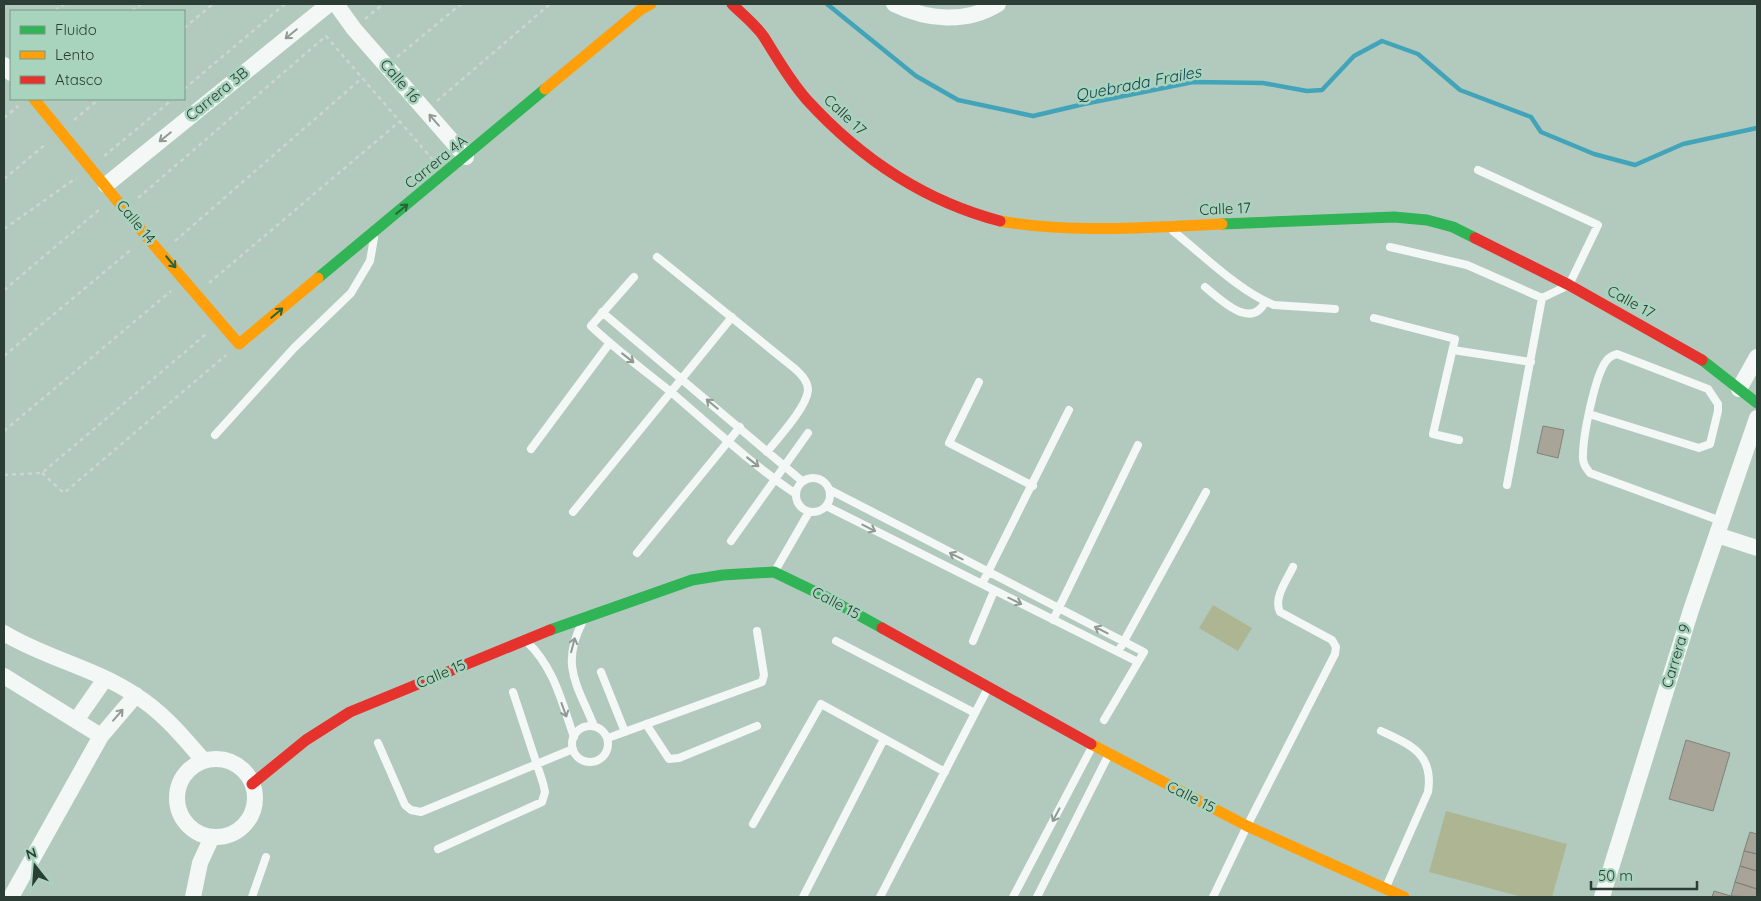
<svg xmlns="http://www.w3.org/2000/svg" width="1761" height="901" viewBox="0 0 1761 901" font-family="Quicksand,sans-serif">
<rect width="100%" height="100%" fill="#b2cabe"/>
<path fill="#aeb592" d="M1213,605L1252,628L1238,651L1199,628Z
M1446,811L1567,844L1552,897H1522L1429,872Z"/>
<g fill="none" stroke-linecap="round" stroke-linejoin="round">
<path stroke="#42a4b9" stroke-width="4.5" d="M827,4L916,76L958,100L1033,116L1084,104L1193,82L1263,83L1307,91L1322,90L1354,56L1382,41L1418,54L1460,90L1531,117L1541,132L1594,154L1635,165L1683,144L1757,128"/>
</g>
<path fill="#a9a498" stroke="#7f837b" d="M1543,426L1564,430L1558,458L1537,453Z
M1686,740L1730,753L1713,811L1669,799Z
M1750,832L1757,834V854L1744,851Z
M1744,851L1757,854V871L1740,866Z
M1740,866L1757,871V889L1735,882Z
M1735,882L1757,889V897L1731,896Z
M1714,891L1731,896L1737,897H1712Z"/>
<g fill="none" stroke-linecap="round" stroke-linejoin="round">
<path stroke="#cdd5d1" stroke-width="2.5" stroke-dasharray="4 4" stroke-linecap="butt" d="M55,11L64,4
M132,11L141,4
M365,19L383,4
M184,28L213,4
M397,57L461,4
M184,89L285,4
M437,101L550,4
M4,118L18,106
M74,120L99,99
M104,156L173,99
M4,179L47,143
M138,198L326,36L433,160
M4,229L76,178
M175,241L362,78
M209,283L399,122
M4,290L100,209
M4,356L133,248
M4,431L171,291
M42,473L64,493L226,355
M4,475L42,473L206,334"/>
<path stroke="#f3f7f5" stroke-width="8" d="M1173,231C1202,254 1240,292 1274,305L1335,309
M1390,247L1467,265L1542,298L1569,285L1598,225L1478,170
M657,257L794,368C800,373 808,381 808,390C807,407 778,438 767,452
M634,277L591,326C616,350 644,370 671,392C712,427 751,464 796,494
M1205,287C1221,300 1251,330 1265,302
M602,312L802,481
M1374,318L1455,339L1433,434L1459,440
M1453,350L1531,362
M979,382L949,443L1033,486
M1589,414L1699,448L1710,444L1718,411V404L1708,389L1617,354C1614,355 1609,357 1607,360C1595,374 1583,436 1583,455C1582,463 1586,468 1590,473L1721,521
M215,435L294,348L351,293L370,261L374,238
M531,449L609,344
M796 495a17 17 0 1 1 34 0a17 17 0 1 1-34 0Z
M1507,485L1542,298
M830,490L1144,652L1104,720
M826,506L1138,662
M573,512L732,317
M731,541L808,433
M637,553L740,427
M775,571L809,512
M982,584L1069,410
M1053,620L1138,445
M582,623C560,666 578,686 594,726
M836,641L975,713
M973,641L994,591
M527,642C554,667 562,703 574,737
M1118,652L1206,492
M601,672L625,732
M646,724L669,759L679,758L757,726
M572 744a18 18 0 1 1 36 0a18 18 0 1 1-36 0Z
M1381,731C1411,745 1434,754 1428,792L1386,887
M608,738L762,682L764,675L757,631
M378,743L405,805L411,810L421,812L573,749
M753,824L821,704L945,772
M438,849L542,802L545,792L543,783L513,692
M252,897L266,857
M803,897L884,739
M880,897L988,688
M1013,897L1092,747
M1037,897L1108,756
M1213,897L1247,826L1335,654L1336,647L1332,640L1280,612C1273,598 1287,580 1293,567"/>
<path stroke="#f3f7f5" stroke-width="16" d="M336,4L354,29L466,157
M894,4C927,20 966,24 998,4
M4,65L11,73
M106,185L329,4
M1739,389L1757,357
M1717,535L1757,548
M4,633C45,658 95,668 135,695C163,712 183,737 204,761
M4,676L101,736L11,897
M77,719L105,679
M101,736L136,695
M177 798a39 39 0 1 1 78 0a39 39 0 1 1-78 0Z
M193,897L200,863L212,837
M1602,897L1691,610L1757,418"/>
<path stroke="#30b455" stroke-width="11" d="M1222,224L1394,217L1427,220L1453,227L1475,238
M318,278L545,89
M1702,360L1757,403
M550,630L692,580L723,575L774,572L826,597L882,628"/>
<path stroke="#ff9f0a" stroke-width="11" d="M545,89L640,10L651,4
M34,99L146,236L239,344L318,278
M1000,221C1073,234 1149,227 1222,224
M1091,744L1247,826L1404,897"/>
<path stroke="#e5322d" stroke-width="11" d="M732,4C742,14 756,25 764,37C777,58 790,81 807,100C860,158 924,201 1000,221
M1475,238L1569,285L1702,360
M882,628L1091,744
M252,784L306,740L350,712L550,630"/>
</g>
<defs><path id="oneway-shaft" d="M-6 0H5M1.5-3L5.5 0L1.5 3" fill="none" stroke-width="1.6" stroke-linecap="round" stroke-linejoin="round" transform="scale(1.25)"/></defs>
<g stroke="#8f9a94">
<use href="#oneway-shaft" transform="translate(291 34) rotate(141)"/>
<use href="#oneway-shaft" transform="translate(434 120) rotate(-131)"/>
<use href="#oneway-shaft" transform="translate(165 137) rotate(141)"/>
<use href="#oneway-shaft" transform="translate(628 358) rotate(38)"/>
<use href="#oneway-shaft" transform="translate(712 404) rotate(-140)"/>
<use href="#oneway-shaft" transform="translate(753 462) rotate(38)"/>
<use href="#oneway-shaft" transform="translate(869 528) rotate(27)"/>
<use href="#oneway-shaft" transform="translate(956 556) rotate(-153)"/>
<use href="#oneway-shaft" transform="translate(1015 601) rotate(26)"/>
<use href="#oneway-shaft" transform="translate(1101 630) rotate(-153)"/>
<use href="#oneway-shaft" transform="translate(573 645) rotate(-75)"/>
<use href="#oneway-shaft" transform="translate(564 710) rotate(70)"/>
<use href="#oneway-shaft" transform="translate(118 715) rotate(-49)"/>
<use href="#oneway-shaft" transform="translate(1056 815) rotate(118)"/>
</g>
<g stroke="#2c613e">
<use href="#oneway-shaft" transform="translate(402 209) rotate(-40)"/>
<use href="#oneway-shaft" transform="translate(171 262) rotate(50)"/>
<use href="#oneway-shaft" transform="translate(277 313) rotate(-40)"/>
</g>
<g text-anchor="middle" stroke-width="5" stroke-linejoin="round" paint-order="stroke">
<g font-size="15" fill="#2b3d34" stroke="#a8d4bd">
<text transform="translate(400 81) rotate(49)" y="5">Calle 16</text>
<text transform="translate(217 94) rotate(-39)" y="5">Carrera 3B</text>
<text transform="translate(845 115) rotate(43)" y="5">Calle 17</text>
<text transform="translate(436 162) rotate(-39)" y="5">Carrera 4A</text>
<text transform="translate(1225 209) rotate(-2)" y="5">Calle 17</text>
<text transform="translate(136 222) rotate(50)" y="5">Calle 14</text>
<text transform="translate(1631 302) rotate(29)" y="5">Calle 17</text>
<text transform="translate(836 603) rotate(28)" y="5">Calle 15</text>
<text transform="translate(1676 656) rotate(-73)" y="5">Carrera 9</text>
<text transform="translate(441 674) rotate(-23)" y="5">Calle 15</text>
<text transform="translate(1191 797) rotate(27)" y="5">Calle 15</text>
</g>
<g font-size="16" font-style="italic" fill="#0d3f4e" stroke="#a8d4bd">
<text transform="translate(1138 83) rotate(-11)" y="6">Quebrada Frailes</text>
</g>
</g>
<rect width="1761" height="901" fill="none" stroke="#2b3d34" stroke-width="10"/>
<rect x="10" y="10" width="175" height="90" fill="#a8d4bd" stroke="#769886"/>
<rect x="20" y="26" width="25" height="8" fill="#30b455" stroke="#769886"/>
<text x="55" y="35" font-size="15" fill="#2b3d34">Fluido</text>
<rect x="20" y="51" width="25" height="8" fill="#ff9f0a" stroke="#769886"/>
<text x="55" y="60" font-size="15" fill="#2b3d34">Lento</text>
<rect x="20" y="76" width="25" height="8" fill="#e5322d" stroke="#769886"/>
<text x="55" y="85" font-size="15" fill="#2b3d34">Atasco</text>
<g transform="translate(35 866) rotate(343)" stroke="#a8d4bd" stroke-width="4" paint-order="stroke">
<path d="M0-4L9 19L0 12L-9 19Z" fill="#2b3d34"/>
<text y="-8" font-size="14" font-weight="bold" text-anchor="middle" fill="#2b3d34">N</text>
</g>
<path d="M1591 881v8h106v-8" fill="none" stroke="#2b3d34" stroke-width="2.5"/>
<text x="1598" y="881" font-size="15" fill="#2b3d34" stroke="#a8d4bd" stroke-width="4" paint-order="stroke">50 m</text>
</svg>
